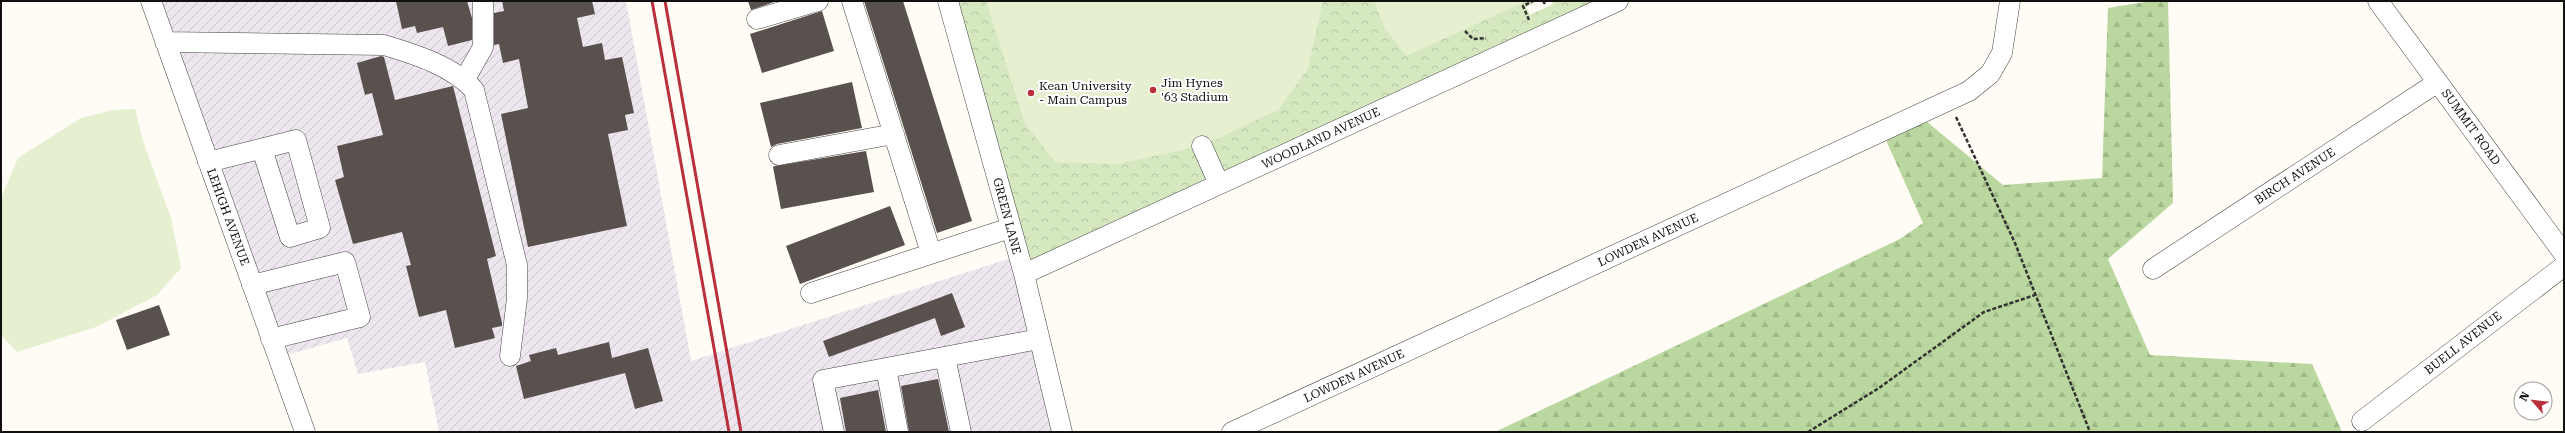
<svg xmlns="http://www.w3.org/2000/svg" width="2565" height="433" viewBox="0 0 2565 433" font-family="'Roboto Serif',serif">
<defs>
<pattern id="industrial-furrows" width="10" height="10" patternUnits="userSpaceOnUse"><rect width="10" height="10" fill="#ede6ee"/><path d="M-1 1l2-2M0 10L10 0M9 11l2-2" fill="none" stroke="#cac4cb"/></pattern>
<pattern id="forest-firs" width="22" height="20" patternUnits="userSpaceOnUse"><rect width="22" height="20" fill="#bad79f"/><path d="M5 1l3.5 6h-7zM16 11l3.5 6h-7z" fill="#9fb888"/></pattern>
<pattern id="park-crowns" width="20" height="18" patternUnits="userSpaceOnUse"><rect width="20" height="18" fill="#d5e8bf"/><path d="M2 6a3 3 0 1 1 6 0M12 15a3 3 0 1 1 6 0" fill="none" stroke="#b6c6a3"/></pattern>
</defs>
<rect width="100%" height="100%" fill="#fefcf4"/>
<path fill="url(#industrial-furrows)" d="M150,1H626L691,361L1017,256L1061,432H439L425,362L358,374L347,338L272,359Z"/>
<path fill="url(#forest-firs)" d="M2151,1H2168L2173,203L2108,259L2150,355L2312,364L2342,432H1495L1900,239L1923,223L1885,138L1926,121L2003,185L2102,178L2108,8Z"/>
<path fill="url(#park-crowns)" d="M942,1H1538L1526,7L1530,15L1553,4L1552,1H1618L1024,274Z"/>
<path fill="#e6efd0" d="M986,1H1323L1308,69L1278,110L1202,146L1117,164L1055,162L1025,124Z
M1374,1H1527L1406,56L1384,27Z
M135,109L143,141L171,218L181,268L157,295L96,327L17,352L1,335V198L18,158L81,118L113,110Z"/>
<path fill="#58514d" d="M396,1H467L472,18V40L448,46L443,27L417,33L415,26L402,29Z
M502,1H592L595,14L577,18L583,47L602,43L605,60L622,57L634,113L625,115L628,130L608,134L627,226L528,247L501,114L528,108L519,59L503,63L499,44L494,45V13L504,11Z
M748,1H777L751,10Z
M864,1H903L972,221L937,233Z
M822,11L834,51L762,73L750,34Z
M381,56L384,57L395,100L453,86L496,256L487,259L502,323V326L492,328L495,338L455,348L446,310L419,317L406,266L411,265L402,232L353,244L335,180L344,177L337,146L383,135L372,93L365,95L357,63Z
M852,82L862,128L777,144L771,147L760,103Z
M866,151L874,192L781,209L773,167L775,166Z
M890,206L905,245L800,284L786,246Z
M952,293L965,327L941,336L935,318L829,357L823,341Z
M159,305L170,335L127,350L116,320Z
M609,342L612,358L648,348L663,401L635,409L625,373L524,399L516,366L531,361L529,355L556,348L558,355Z
M938,379L949,432H909L901,386Z
M878,390L886,432H846L840,398Z"/>
<g fill="none" stroke-linecap="round" stroke-linejoin="round">
<g stroke="#434343" stroke-width="21">
<path id="minor" d="M151,1L305,432
M852,1L931,253
M948,1L1024,274L1062,432
M2378,1L2564,254
M757,19L818,1
M165,42L384,45C414,54 453,66 474,90L517,265V298L510,356
M465,79L483,47V1
M1202,146L1219,184
M779,155L894,134
M208,162L296,140L320,228L290,237L262,149
M2153,269L2438,82
M1024,274L1618,1
M252,285L345,262L360,317L271,339
M811,293L1010,228
M945,357L961,432
M886,368L898,432
M2362,421L2564,266
M834,432L823,380L1039,339
M1232,432L1969,91L1990,74L2002,53L2010,1"/>
</g>
<path stroke="#323232" stroke-width="2.5" stroke-dasharray="4 2" stroke-linecap="butt" d="M1543,1L1545,4
M1529,20L1523,6L1533,1
M1465,31L1473,39L1486,38
M1956,117L2015,243L2090,432
M1808,432L1879,388L1984,312L2035,295"/>
<use href="#minor" stroke="#fff" stroke-width="20"/>
<path stroke="#b9303b" stroke-width="3" d="M652,1L729,432
M665,1L741,432"/>
</g>
<g fill="#b9303b" stroke="#fff" stroke-width="1.5">
<circle cx="1153" cy="90" r="4"/>
<circle cx="1031" cy="93" r="4"/>
</g>
<g text-anchor="middle" stroke-width="4" stroke-linejoin="round" paint-order="stroke">
<g font-size="12" fill="#101010" stroke="#fff" text-anchor="start">
<text x="1161" y="87">Jim Hynes<tspan x="1161" dy="14">'63 Stadium</tspan></text>
<text x="1039" y="90">Kean University<tspan x="1039" dy="14">- Main Campus</tspan></text>
</g>
<g font-size="12" fill="#101010" stroke="#fff">
<text transform="translate(2471 127) rotate(54)" y="4">SUMMIT ROAD</text>
<text transform="translate(1321 138) rotate(-25)" y="4">WOODLAND AVENUE</text>
<text transform="translate(2295 176) rotate(-33)" y="4">BIRCH AVENUE</text>
<text transform="translate(1007 216) rotate(75)" y="4">GREEN LANE</text>
<text transform="translate(228 217) rotate(70)" y="4">LEHIGH AVENUE</text>
<text transform="translate(1648 240) rotate(-25)" y="4">LOWDEN AVENUE</text>
<text transform="translate(2463 343) rotate(-38)" y="4">BUELL AVENUE</text>
<text transform="translate(1354 376) rotate(-25)" y="4">LOWDEN AVENUE</text>
</g>
</g>
<rect width="2565" height="433" fill="none" stroke="#101010" stroke-width="4"/>
<g transform="translate(2533 401) rotate(298)"><circle r="19" fill="#ffffff" stroke="#9f9f9f"/>
<path d="M0-3L7 15L0 10L-7 15Z" fill="#b9303b"/>
<text y="-6" font-size="11" font-weight="bold" text-anchor="middle" fill="#101010">N</text>
</g>
</svg>
